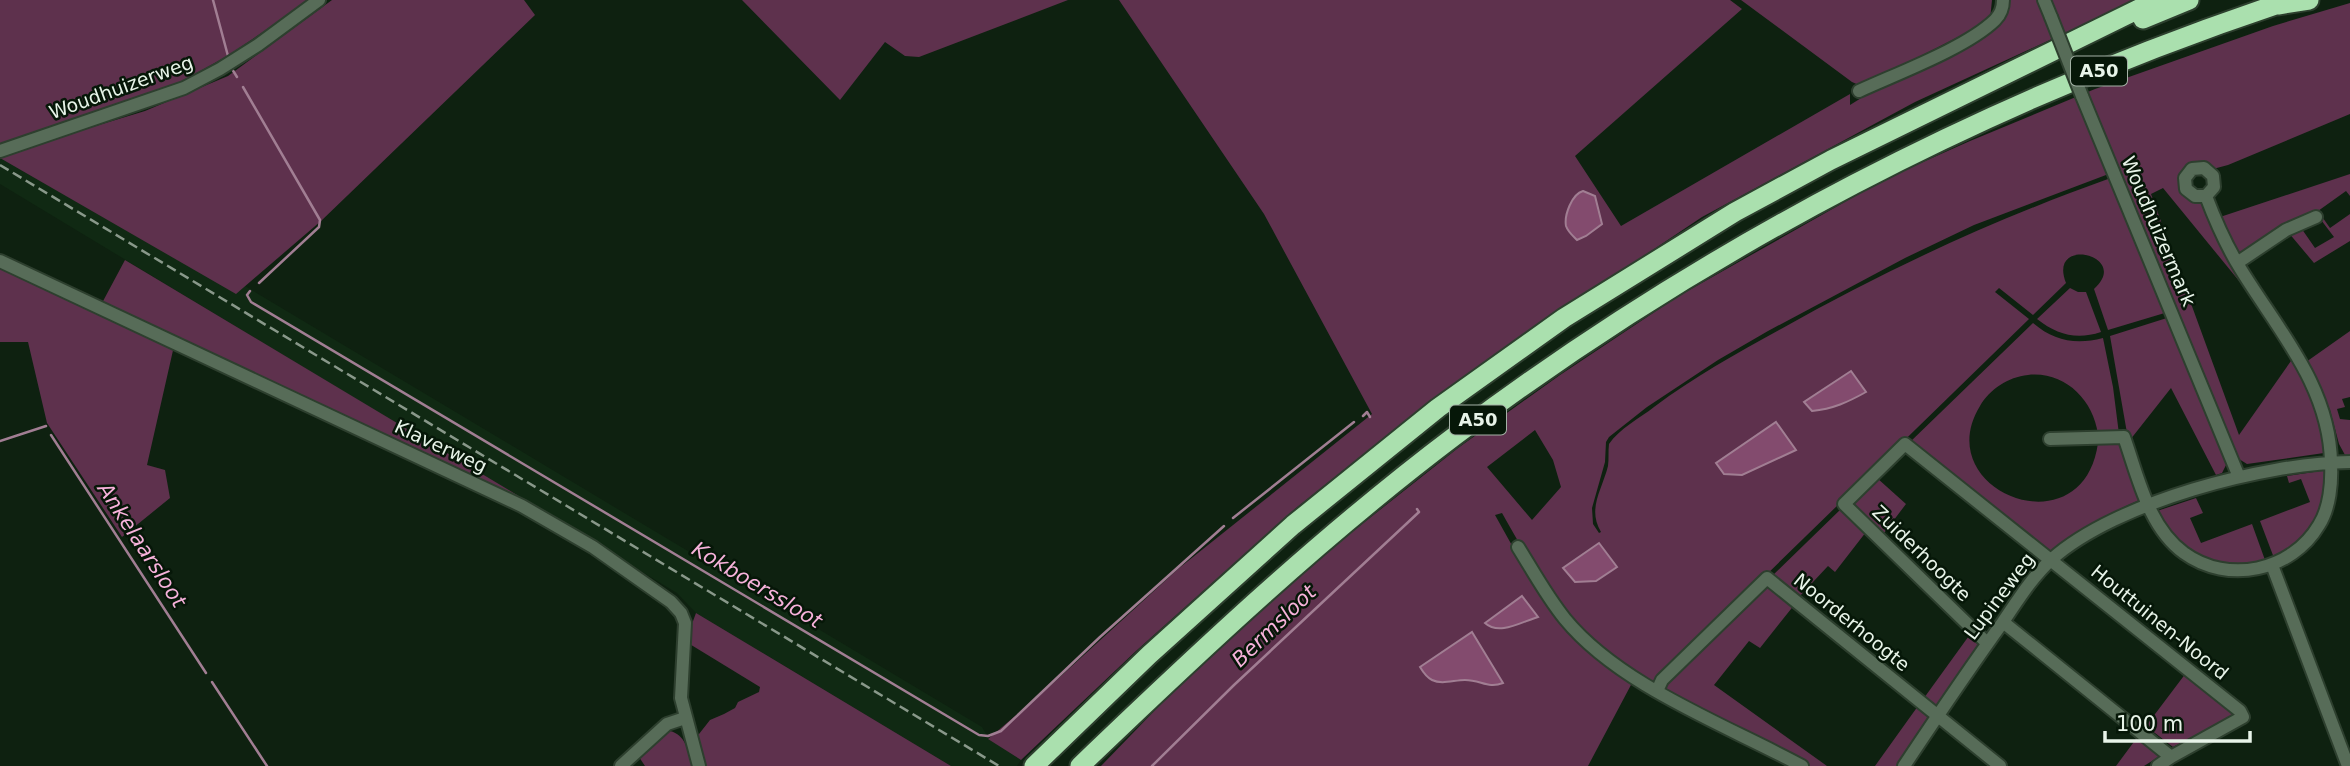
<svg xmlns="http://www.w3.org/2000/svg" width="2350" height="766" viewBox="0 0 2350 766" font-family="'DejaVu Sans',sans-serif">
<rect width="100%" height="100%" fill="#0e2110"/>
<path fill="#102913" d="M0,158L236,293L245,286L982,727L989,739L1021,760L1017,766H951L696,613L677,593L0,184Z"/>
<path fill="#5e314d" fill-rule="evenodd" d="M0,0H310L229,55L179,83L0,146Z
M332,0H524L535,15L321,221L236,294L0,158V155L145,111L228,76Z
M742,0H1068L919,57L905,56L885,42L840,100Z
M1119,0H1730L1742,9L1575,156L1621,226L1850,94V105L1874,90L1991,33L2000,22L2003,0H2040L2045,11L2054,8L2051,0H2137L1915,102L1702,217L1490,359L1424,406L1296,508L1136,651L1021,760L988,739L1049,687L1178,569L1372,414L1264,214ZM1595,196L1602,224L1586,236H1572L1566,226L1567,219Z
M1741,0H1992L1990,20L1984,24L1861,86L1852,82Z
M2350,3V114L2228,165L2183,177L2201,200L2244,287L2163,188L2151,194L2239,435L2293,358C2308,388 2319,416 2326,448L2324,453L2247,464L2239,459L2101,123L2093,128L2108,173L2106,175L1974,225L1905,258L1768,331L1718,360L1647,407L1609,437L1606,442L1605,462L1592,508L1593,524L1599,533L1601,532C1587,509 1602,490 1608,466C1609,459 1608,451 1609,444C1619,429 1640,418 1654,407C1694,377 1737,353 1781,329C1885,270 1996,219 2108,179H2110L2168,312L2108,330L2094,289C2132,255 2047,235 2066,283L2033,315L1999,288L1995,292L2029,319L1653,685C1637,674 1618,664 1603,652C1564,620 1527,558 1502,513L1495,515L1524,567L1597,658L1632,683L1588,766H1101L1190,674L1323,555L1458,448L1560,375L1677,297L1887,178L1970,141L2095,89L2273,26ZM1851,372L1866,393L1804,402ZM1535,430L1553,460L1561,487L1532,520L1487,467Z
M2350,174V196L2346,191L2318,211L2330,228L2350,214V241L2314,263L2288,232L2242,268L2217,218ZM2315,212L2334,237L2315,248L2297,222Z
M125,260L517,495L528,504L102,303Z
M0,267L174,346L147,465L165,470L170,498L122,537L47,423L28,342H0Z
M2070,288L2078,292H2086L2101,332C2077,340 2057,335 2037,319Z
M2170,317L2229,459L2222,473L2216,475L2171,388L2130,440L2127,433L2110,336Z
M2033,323C2054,341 2076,345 2103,338L2113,387L2119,434H2098C2093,399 2064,371 2028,375C2008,377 1990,389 1980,406C1928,491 2083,552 2098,443H2122L2142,499C2109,513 2078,530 2051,554L1909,443Z
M2350,331V397L2342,399L2345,407L2337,409L2340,419L2350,420V455H2345L2339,444L2330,410L2306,362Z
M2327,470C2325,483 2326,501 2321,514C2314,534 2291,547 2274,558L2260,521L2310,502L2301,479L2289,483L2287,476Z
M1877,478L1906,504L1881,537L1849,504Z
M2196,498L2203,513L2190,518L2201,543L2252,524L2265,560C2213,573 2184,554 2157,511Z
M1842,508L1866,532L1835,572L1828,566L1798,598L1770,578Z
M1768,584L1795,604L1760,648L1749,641L1714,685L1827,766H1807L1666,691L1665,682Z
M696,613L951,766H704L695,736L699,734L710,720L724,714L735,708L738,702L759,692L760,687L688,643L689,632Z
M1971,633L1981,646L1937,709L1924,698Z
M2186,673L2236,714L2173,747L2146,726Z
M1918,706L1931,716L1897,766H1875Z
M670,731C686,735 688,751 692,766H645L639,757Z
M2139,735L2163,754L2144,766H2116Z"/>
<path fill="#834b6e" stroke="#a17e93" stroke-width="2" d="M1583,191L1595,196L1602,224L1586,236L1577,240C1573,236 1568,232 1566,226C1564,215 1572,194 1583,191Z
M1851,371L1866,392C1848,402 1833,409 1812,411L1804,402Z
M1776,422L1796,450L1742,475L1724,474L1716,463Z
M1599,543L1617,567L1596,581L1575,582L1563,568Z
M1522,596L1538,617C1521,622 1499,636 1485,623Z
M1472,632L1503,683C1488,689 1481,680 1465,680C1454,680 1442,685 1432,680C1426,677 1423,672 1420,667Z"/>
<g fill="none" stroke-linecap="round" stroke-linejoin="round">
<path stroke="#a17e93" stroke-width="2.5" d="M213,0L228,56
M232,69L237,77
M243,87L320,220L319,227L259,283
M250,291L247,295L251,302L979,735L988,736L1001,731L1100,637L1224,526
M1363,416L1367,412L1370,417
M51,435L206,673
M0,441L46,426
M1233,518L1354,422
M212,682L267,766
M1152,766L1234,685L1419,512L1417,509"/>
<g stroke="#2d3f2e" stroke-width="16">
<path id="minor" d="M2044,0L2051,17
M1859,91C1898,73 1966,48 1995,20C2001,14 2003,8 2003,0
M2082,96L2239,477
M0,151L184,88L220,69L258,45L319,0
M0,261L522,506L593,547L671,602L681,613L685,623L681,698L699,766
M2237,263L2286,230L2316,217
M2050,439L2124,437C2138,476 2148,527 2184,553C2228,585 2292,571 2319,525C2330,508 2332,482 2331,463C2330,386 2277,329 2240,268C2226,245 2215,220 2206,196H2195L2186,189L2185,178L2192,169L2204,168L2213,176L2214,187L2206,196
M1518,547C1533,571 1547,597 1565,619C1620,686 1726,725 1802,766
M2272,565L2348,766
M2003,622L2171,757
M1987,643L1844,504L1905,444L2240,711L2243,717L2171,757L2158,766
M1657,691L1662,680L1767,578L2000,766
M621,766L667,724L685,718
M1904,766C1936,718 1969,669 2003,622C2018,600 2032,577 2052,559C2116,502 2265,463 2350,462"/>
</g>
<g stroke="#2d3f2e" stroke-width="23">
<path id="highway" d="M2278,5L2309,0
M2143,19L2189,0
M1034,766L1149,655L1293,525L1438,408L1564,318L1735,212L1831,160L2157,0
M1080,766C1201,650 1322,536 1456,435C1707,246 1991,99 2290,0"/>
</g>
<use href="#minor" stroke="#576c58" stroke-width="12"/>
<use href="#highway" stroke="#aae0ae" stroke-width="19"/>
<path stroke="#89988a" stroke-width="2.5" stroke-dasharray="10 5" stroke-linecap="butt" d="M0,165L999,766"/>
<g stroke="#2d3f2e" stroke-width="16" stroke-linecap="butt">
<path id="minor-bridge" d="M2051,17L2082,96"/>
</g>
<use href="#minor-bridge" stroke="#576c58" stroke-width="12"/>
</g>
<g text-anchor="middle" stroke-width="5" stroke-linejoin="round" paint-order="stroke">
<g fill="#061708" stroke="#a4b2a6" stroke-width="2">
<rect x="2071" y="56.5" width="56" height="29" rx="5"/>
<rect x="1450" y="405.5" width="56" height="29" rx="5"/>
</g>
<g font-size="18" font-weight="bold" fill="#e8f4e9">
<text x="2099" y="77">A50</text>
<text x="1478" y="426">A50</text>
</g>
<g font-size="19" fill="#e8f4e9" stroke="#061708">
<text transform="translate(121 87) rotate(-20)" y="7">Woudhuizerweg</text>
<text transform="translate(2159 231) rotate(67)" y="7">Woudhuizermark</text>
<text transform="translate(441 446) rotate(25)" y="7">Klaverweg</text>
<text transform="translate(1922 553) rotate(44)" y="7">Zuiderhoogte</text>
<text transform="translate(1999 596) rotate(-53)" y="7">Lupineweg</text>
<text transform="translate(1852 622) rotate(39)" y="7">Noorderhoogte</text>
<text transform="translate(2160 622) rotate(39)" y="7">Houttuinen-Noord</text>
</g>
<g font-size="21" font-style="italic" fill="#f7b2db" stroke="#061708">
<text transform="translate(142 545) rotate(57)" y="7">Ankelaarsloot</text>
<text transform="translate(757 585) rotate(31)" y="7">Kokboerssloot</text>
<text transform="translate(1274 626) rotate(-44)" y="7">Bermsloot</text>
</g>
</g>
<path d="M2105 731v10h145v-10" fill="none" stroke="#e8f4e9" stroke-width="3.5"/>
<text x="2116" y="731" font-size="21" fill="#e8f4e9" stroke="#061708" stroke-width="5" paint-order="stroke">100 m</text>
</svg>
